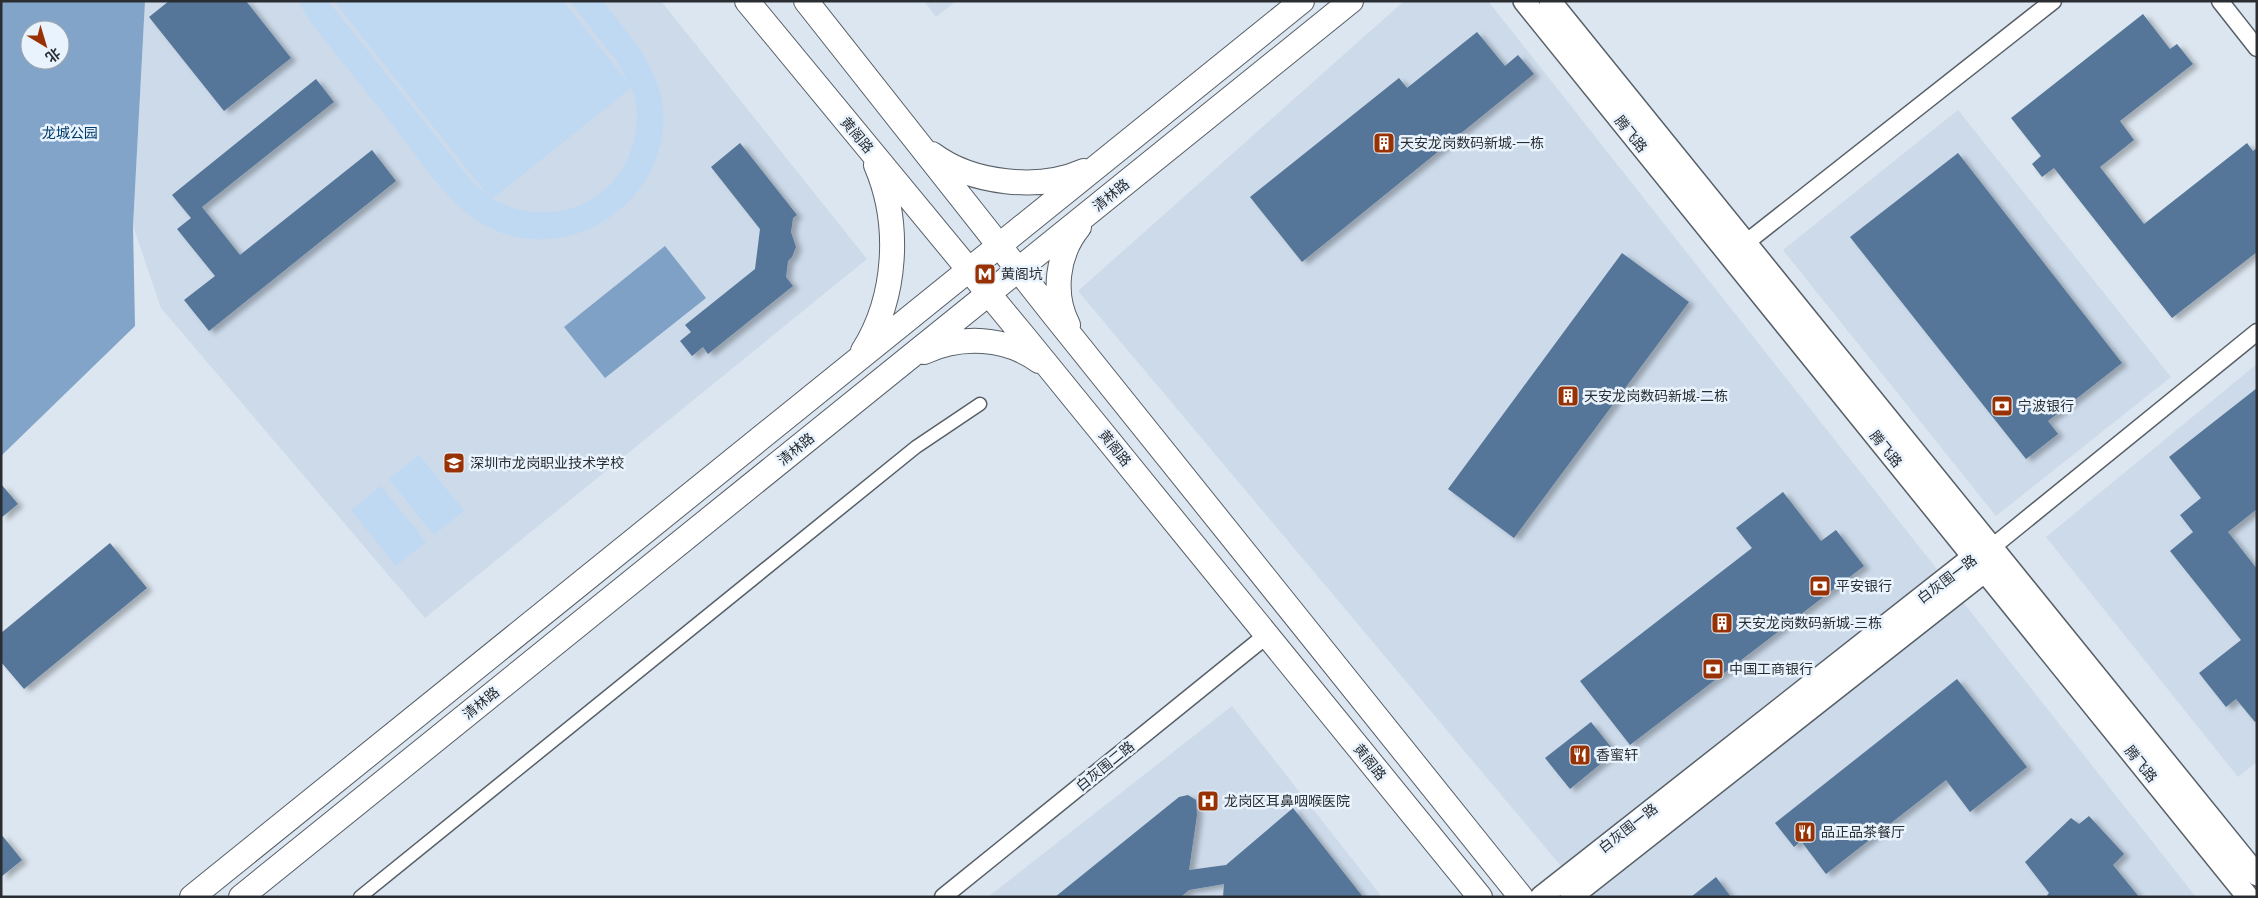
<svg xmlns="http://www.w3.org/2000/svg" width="2258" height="898" viewBox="0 0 2258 898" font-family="'PT Sans Narrow','Noto Sans SC',sans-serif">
<defs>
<filter id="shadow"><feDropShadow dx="5.5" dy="3" stdDeviation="2.5" flood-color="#0004"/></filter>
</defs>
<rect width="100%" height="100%" fill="#dce6f0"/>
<path fill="#ccdaea" d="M145,1H661L867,259L425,618L161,308L133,226Z
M924,1H956L936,17Z
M1404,1H1488L2196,897H1587L1078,291Z
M1958,110L2171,377L1996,516L1783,250Z
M2257,364V762L2238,777L2046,537Z
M1232,706L1382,897H988Z"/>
<path fill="#bfd9f3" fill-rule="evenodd" d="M298,1H328L469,178L489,197L334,1H563L630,85L616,60L569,1H602C626,31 653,59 661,97C680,189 580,267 495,230C452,212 426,167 398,132C369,95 340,59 311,23ZM631,88C638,103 638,123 634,140C618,206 549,230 492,199Z
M419,455L464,511L434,535L389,479Z
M381,486L426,542L396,566L351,510Z"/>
<path fill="#81a4c8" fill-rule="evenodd" d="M1,1H145L133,226L135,326L1,456ZM30,30H60V60H30Z"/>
<path fill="#7ea1c5" d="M665,246L706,298L605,378L564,327Z"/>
<path fill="#547698" filter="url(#shadow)" d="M169,1H246L291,58L224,111L149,17Z
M2143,14L2170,49L2177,44L2193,64L2120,121L2134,140L2100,167L2144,224L2247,143L2253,151L2257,148V252L2172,318L2054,168L2042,177L2032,164L2041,156L2011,118Z
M1477,32L1505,66L1518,55L1534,74L1302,262L1250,197L1399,78L1407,88Z
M316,79L334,102L202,207L240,255L372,150L396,181L209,331L184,300L215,276L177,229L191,218L172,195Z
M740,143L797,215L793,218L791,232L796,247L792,257L788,261L786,277L793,286L708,354L703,347L692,356L680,341L691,332L685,325L755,269L760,229L711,167Z
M1958,153L2122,363L2048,421L2058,434L2026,459L1850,237Z
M1622,253L1689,302L1514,538L1448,489Z
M2257,388V509L2228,532L2257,569V720L2255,722L2236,699L2226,707L2199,673L2241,640L2170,551L2193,532L2180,515L2201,498L2169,457Z
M1,484L18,504L1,518Z
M1783,492L1821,541L1836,530L1864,566L1630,745L1580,681L1752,548L1736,528Z
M110,543L147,588L24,689L1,662V633Z
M1957,679L2027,767L1970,812L1946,780L1826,874L1801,841L1794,847L1775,823Z
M1591,722L1615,752L1570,789L1545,758Z
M1188,795L1196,800L1197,815L1189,870L1226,865L1293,808L1363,897H1223L1224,884L1189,890L1181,897H1055L1179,797Z
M2089,816L2124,854L2113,865L2139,897H2046L2049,893L2025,862L2071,818L2079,824Z
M1,834L22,860L1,877Z
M1716,877L1731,897H1691Z"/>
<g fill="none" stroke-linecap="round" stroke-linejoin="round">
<g stroke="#575f67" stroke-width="15">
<path id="pedestrian" d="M360,897L916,447L980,404"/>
</g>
<g stroke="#575f67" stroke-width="19">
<path id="minor" d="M2220,1L2257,48
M1738,249L2053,1
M1991,548L2257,332
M943,897L1267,635"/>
</g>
<g stroke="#575f67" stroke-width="24">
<path id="tertiary" d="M1524,1L2248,897
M1550,1L2257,875
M1541,897L1973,557L1986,550
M1571,897L1985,571L1990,559"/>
</g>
<g stroke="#575f67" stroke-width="26">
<path id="secondary" d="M747,1L1026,339L1480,897
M806,1L1054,315L1521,897
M932,154C972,184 1039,191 1084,171
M1068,325C1052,294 1057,254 1079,227
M863,351C897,297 901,223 876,165
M924,352C961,335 1006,337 1039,361
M192,897L1302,1
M241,897L1351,1"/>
</g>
<use href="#pedestrian" stroke="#fff" stroke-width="12"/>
<use href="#minor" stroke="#fff" stroke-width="16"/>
<use href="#tertiary" stroke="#fff" stroke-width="21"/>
<use href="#secondary" stroke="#fff" stroke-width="24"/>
</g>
<defs>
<g id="building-square" transform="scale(1.125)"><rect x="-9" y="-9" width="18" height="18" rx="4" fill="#983204" stroke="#e9f3fd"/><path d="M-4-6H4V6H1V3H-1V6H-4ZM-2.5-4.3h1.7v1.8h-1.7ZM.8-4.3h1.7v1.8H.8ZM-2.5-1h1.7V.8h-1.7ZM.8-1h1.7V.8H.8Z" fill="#fff"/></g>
<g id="metro-square" transform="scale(1.125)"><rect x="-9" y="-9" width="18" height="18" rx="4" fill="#983204" stroke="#e9f3fd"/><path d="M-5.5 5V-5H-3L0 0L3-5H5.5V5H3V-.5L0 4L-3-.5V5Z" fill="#fff"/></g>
<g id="bank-square" transform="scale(1.125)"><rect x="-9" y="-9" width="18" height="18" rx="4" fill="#983204" stroke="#e9f3fd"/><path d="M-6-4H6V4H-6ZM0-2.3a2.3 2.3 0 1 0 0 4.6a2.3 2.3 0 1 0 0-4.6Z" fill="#fff"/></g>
<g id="school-square" transform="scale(1.125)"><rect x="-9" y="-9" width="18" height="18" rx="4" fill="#983204" stroke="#e9f3fd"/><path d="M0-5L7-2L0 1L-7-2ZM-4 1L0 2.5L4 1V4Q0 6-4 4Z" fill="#fff"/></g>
<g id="restaurant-square" transform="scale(1.125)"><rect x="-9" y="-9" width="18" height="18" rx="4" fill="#983204" stroke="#e9f3fd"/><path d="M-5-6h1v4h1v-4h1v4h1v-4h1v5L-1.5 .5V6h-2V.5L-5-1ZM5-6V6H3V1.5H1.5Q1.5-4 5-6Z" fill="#fff"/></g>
<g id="hospital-square" transform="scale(1.125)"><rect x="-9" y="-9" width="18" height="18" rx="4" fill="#983204" stroke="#e9f3fd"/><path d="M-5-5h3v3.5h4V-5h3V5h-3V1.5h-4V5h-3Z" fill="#fff"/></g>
</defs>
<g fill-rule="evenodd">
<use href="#building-square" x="1384" y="143"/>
<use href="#metro-square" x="985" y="274"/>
<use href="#building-square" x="1568" y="396"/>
<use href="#bank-square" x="2002" y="406"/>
<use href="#school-square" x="454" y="463"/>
<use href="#bank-square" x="1820" y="586"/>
<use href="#building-square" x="1722" y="623"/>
<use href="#bank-square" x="1713" y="669"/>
<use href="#restaurant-square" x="1580" y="755"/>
<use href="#hospital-square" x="1208" y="801"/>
<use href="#restaurant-square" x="1805" y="832"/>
</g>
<g text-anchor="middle" stroke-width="5" stroke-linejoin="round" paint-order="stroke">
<g font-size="14" fill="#023c69" stroke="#e9f3fd">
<text x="70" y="138">龙城公园</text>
</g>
<g font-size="14" fill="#2a2e32" stroke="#e9f3fd">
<text transform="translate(1631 134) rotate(51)" y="5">腾飞路</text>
<text transform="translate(857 135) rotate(50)" y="5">黄阁路</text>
<text transform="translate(1111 195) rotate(-39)" y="5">清林路</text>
<text transform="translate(1115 448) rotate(51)" y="5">黄阁路</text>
<text transform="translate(796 449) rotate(-39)" y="5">清林路</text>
<text transform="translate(1886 449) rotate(51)" y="5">腾飞路</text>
<text transform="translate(1947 579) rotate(-37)" y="5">白灰围一路</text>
<text transform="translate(481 703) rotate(-39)" y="5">清林路</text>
<text transform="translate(1370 762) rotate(51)" y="5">黄阁路</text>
<text transform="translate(2141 764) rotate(51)" y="5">腾飞路</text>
<text transform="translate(1105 766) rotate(-39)" y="5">白灰围二路</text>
<text transform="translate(1628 828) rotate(-38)" y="5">白灰围一路</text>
</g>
<g font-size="14" fill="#2a2e32" stroke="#e9f3fd" text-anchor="start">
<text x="1400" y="148">天安龙岗数码新城-一栋</text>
<text x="1001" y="279">黄阁坑</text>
<text x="1584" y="401">天安龙岗数码新城-二栋</text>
<text x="2018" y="411">宁波银行</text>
<text x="470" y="468">深圳市龙岗职业技术学校</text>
<text x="1836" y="591">平安银行</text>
<text x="1738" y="628">天安龙岗数码新城-三栋</text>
<text x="1729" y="674">中国工商银行</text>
<text x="1596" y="760">香蜜轩</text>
<text x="1224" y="806">龙岗区耳鼻咽喉医院</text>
<text x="1821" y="837">品正品茶餐厅</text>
</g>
</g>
<rect width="2258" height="898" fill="none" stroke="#2a2e32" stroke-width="5"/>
<g transform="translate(45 45) rotate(142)"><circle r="24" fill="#e9f3fd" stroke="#9da4ac"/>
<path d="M0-4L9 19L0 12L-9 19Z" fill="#983204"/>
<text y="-8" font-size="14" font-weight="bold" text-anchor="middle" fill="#2a2e32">北</text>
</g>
</svg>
